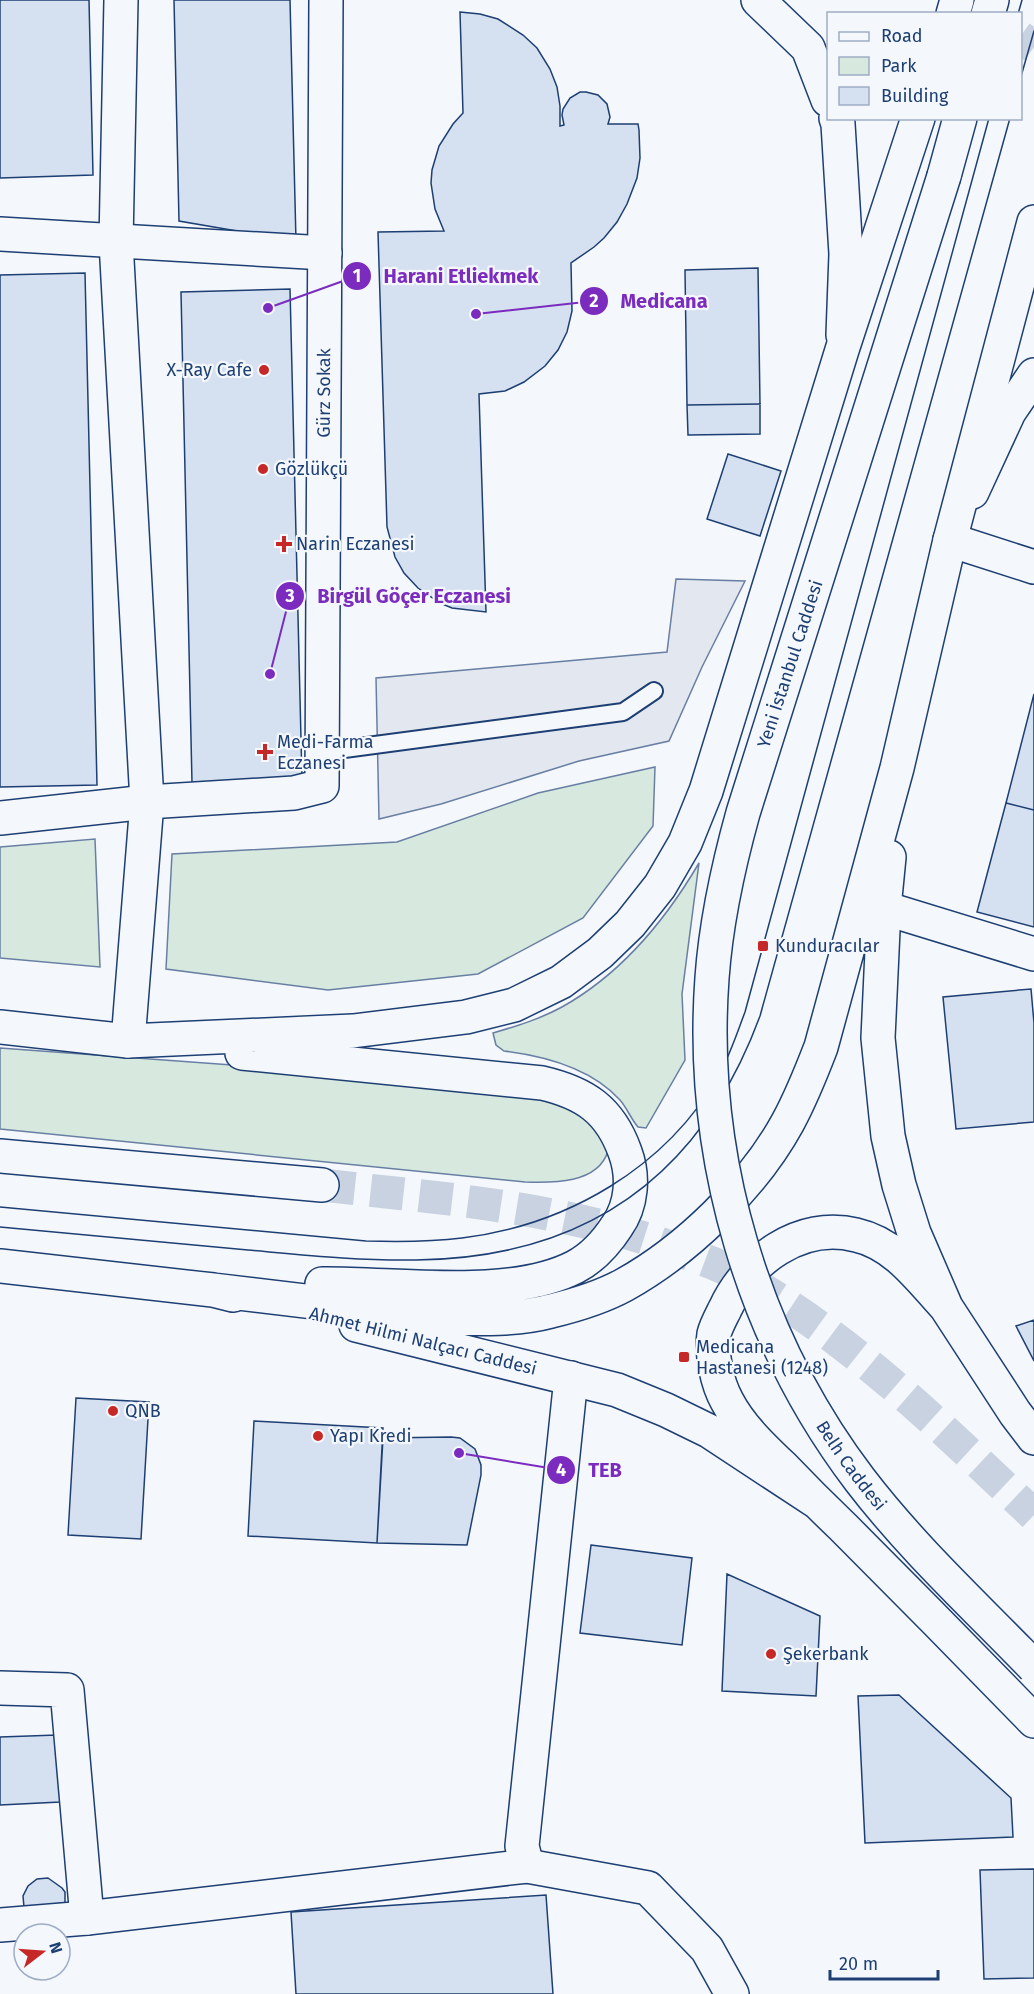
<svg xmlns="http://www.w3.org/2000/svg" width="1034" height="1994" viewBox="0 0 1034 1994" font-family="'Fira Sans',sans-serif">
<rect width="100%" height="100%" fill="#f4f7fb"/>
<path fill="#d7e8df" stroke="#687fa3" stroke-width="1.5" d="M655,767L653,826L583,918L478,974L328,990L166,969L172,854L397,842L538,793Z
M95,839L100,967L0,958V847Z
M699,863L682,994L685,1060L646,1128L638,1127C631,1119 627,1108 620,1100C591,1068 545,1056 504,1051L496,1045L493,1033C517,1026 540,1019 562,1007C621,974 665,921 699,863Z
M0,1048L260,1067L558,1098L601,1132L608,1151C598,1184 552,1183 525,1182L0,1129Z"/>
<path fill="#e3e8f0" stroke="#687fa3" stroke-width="1.5" d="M676,579L745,581L702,667L669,741L579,761L441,804L379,819L376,678L667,652Z"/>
<path fill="#d5e0f0" stroke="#1d3f73" stroke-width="1.5" d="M0,0H89L93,175L0,178Z
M174,0H290L296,241L179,221Z
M460,12L480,14L498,19L523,35L537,48L550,69L557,87L560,106V126L564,125L562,115L563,109L570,98L580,92H586L598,95L607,104L610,117L608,124H638L639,130L640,158L637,178L627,204L617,222L604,238L594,247L571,263L572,311L567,332L558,350L545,366L524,382L505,391L479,394L486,612L452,608L440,603L418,588L404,573L395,557L387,527L378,232L444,231L435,209L431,183L432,170L439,146L453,124L463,113Z
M758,268L760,404L687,405L685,270Z
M85,273L97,785L0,787V275Z
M290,289L302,780L192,783L181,292Z
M760,404V434L688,435L687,405Z
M728,454L781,471L760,536L707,519Z
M1034,694V810L1006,803Z
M1006,803L1034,810V927L977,912Z
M1031,989L1034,1023V1122L956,1129L943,997Z
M1034,1320V1361L1016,1326Z
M76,1398L149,1402L141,1539L68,1535Z
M254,1421L383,1428L377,1543L248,1536Z
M451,1437L460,1438L475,1449L481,1465V1475L467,1545L377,1543L383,1438Z
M591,1545L692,1558L682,1645L580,1633Z
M727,1574L820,1616L816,1696L722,1691Z
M899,1695L1011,1798L1013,1837L865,1843L858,1696Z
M57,1735L60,1802L0,1805V1737Z
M1034,1869V1978L984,1979L980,1870Z
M48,1878L62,1888L65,1892V1903L24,1907L23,1896L28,1886L37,1879Z
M546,1895L553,1994H296L291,1912Z"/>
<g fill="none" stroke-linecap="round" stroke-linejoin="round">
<path stroke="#c9d2e0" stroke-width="33" stroke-dasharray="33 16" stroke-linecap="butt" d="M1020,37L1034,47"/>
<path stroke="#c9d2e0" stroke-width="33" stroke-dasharray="33 16" stroke-linecap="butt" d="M322,1185C445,1199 570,1207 686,1253C701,1259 717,1264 732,1272C845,1332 942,1428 1034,1515"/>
<g stroke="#1d3f73" stroke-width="20">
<path id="service" d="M322,752L623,712L654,691"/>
</g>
<g stroke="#1d3f73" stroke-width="36">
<g id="minor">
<path d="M121,0L116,242L147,802L128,1041"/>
<path d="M0,234L325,253"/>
<path d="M950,540L1034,567"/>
<path id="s1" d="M0,818L147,802L294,793L322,786L326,0"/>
<path d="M884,908L1034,954"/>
<path d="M0,1688L67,1690L87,1918"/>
<path d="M527,1866L522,1846L571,1378"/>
<path d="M0,1925L87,1918L527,1866L648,1888L707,1949L732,1994"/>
</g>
</g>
<g stroke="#1d3f73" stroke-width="36">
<path id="secondary" d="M758,0L808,48L828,100
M836,118L838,124L846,254L843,335
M972,492L1009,412L1034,375"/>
</g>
<g stroke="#1d3f73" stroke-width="36">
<path id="primary" d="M953,14L957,0
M988,14L992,0
M944,176L960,118
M889,857L884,908L878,1038L888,1136L899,1185L914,1233L946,1307L1015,1413L1034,1438
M0,1027L128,1041L353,1031L466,1017L514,1005L561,982L600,953L630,924L660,886L685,843L706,791L842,350L918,118
M242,1053L542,1083C585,1093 610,1110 625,1152C634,1176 632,1205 617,1226C606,1243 594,1257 575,1267C509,1301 396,1283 322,1284
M0,1156L322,1185
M0,1266L213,1290L233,1295
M213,1290L447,1318C481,1319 517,1320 551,1311C576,1305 602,1297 624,1285C687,1250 753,1186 788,1122C801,1098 811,1073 821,1047L897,768L950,540L1034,222
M946,1307C920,1279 896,1244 856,1235C800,1221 747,1261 725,1309C721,1317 716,1326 714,1334C711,1354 717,1383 727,1401C740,1426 761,1446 782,1466C802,1487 822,1507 843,1527C907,1591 971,1656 1034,1721
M356,1325L617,1390L666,1410L709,1431L817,1502"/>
</g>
<use href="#service" stroke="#f4f7fb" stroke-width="16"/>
<use href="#minor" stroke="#f4f7fb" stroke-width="33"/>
<use href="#secondary" stroke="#f4f7fb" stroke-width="33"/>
<use href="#primary" stroke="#f4f7fb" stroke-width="33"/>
<path stroke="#1d3f73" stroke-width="1.5" d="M1018,14L1022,0
M1020,80L1034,31
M0,1207L366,1241C398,1242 430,1242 462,1238C567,1225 666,1168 719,1075C730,1055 737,1033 745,1012L989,118
M0,1227C83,1235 166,1242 248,1250C304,1255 360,1261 416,1260C587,1258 701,1176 760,1016L1010,118"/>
<g stroke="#1d3f73" stroke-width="36" stroke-linecap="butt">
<g id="primary-bridge">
<path id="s2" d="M944,176L743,813C728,867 716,922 712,978C699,1156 752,1338 860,1480C912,1548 975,1606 1034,1667"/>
</g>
</g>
<use href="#primary-bridge" stroke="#f4f7fb" stroke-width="33"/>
</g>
<g fill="#c62828" stroke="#f4f7fb" stroke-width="2">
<circle cx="264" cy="370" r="6"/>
<circle cx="263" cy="469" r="6"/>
<path d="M281 535h6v6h6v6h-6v6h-6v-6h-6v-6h6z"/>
<path d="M262 743h6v6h6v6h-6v6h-6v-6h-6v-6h6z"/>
<rect x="757" y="940" width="12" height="12" rx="3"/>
<rect x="678" y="1351" width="12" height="12" rx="3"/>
<circle cx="113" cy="1411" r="6"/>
<circle cx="318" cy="1436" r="6"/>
<circle cx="771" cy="1654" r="6"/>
</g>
<g text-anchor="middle" stroke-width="4.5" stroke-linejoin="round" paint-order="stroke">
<g font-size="18" fill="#1d3f73" stroke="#f4f7fb" text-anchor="start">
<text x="252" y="376" text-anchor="end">X-Ray Cafe</text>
<text x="275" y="475">Gözlükçü</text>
<text x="296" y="550">Narin Eczanesi</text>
<text x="277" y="748">Medi-Farma<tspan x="277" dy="21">Eczanesi</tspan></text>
<text x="775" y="952">Kunduracılar</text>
<text x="696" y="1353">Medicana<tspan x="696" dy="21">Hastanesi (1248)</tspan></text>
<text x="125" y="1417">QNB</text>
<text x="330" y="1442">Yapı Kredi</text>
<text x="783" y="1660">Şekerbank</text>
</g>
<g font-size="18" fill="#1d3f73" stroke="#f4f7fb">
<text dy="6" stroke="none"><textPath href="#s1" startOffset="717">Gürz Sokak</textPath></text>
<text transform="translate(790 664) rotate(-72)" y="6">Yeni İstanbul Caddesi</text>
<text transform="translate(423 1341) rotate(14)" y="6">Ahmet Hilmi Nalçacı Caddesi</text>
<text dy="6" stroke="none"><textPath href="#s2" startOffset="1354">Belh Caddesi</textPath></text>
</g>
</g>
<path fill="none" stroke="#7b2cbf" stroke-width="2" d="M268 308L357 276M476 314L594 301M270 674L290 596M459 1453L561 1470"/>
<g fill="#7b2cbf" stroke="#f4f7fb" stroke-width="2">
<circle cx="268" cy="308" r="6"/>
<circle cx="476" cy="314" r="6"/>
<circle cx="270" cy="674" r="6"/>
<circle cx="459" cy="1453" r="6"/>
<circle cx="357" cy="276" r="15"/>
<circle cx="594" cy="301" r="15"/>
<circle cx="290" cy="596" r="15"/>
<circle cx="561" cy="1470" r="15"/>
</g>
<g font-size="18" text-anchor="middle" font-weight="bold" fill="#fff">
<text x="357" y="282">1</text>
<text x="594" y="307">2</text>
<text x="290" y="602">3</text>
<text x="561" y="1476">4</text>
</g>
<g font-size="20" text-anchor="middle" font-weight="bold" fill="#7b2cbf" stroke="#f4f7fb" stroke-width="4.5" stroke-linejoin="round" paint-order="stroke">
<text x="461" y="283">Harani Etliekmek</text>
<text x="664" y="308">Medicana</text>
<text x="414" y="603">Birgül Göçer Eczanesi</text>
<text x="605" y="1477">TEB</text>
</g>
<rect x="827" y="12" width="195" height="108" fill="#f4f7fb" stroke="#9eadc5" stroke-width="1.5"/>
<rect x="839" y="32" width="30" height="9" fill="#f4f7fb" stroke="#9eadc5" stroke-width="1.5"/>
<text x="881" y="42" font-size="18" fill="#1d3f73">Road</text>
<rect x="839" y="57" width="30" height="18" fill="#d7e8df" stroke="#9eadc5" stroke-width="1.5"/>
<text x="881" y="72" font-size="18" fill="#1d3f73">Park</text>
<rect x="839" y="87" width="30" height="18" fill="#d5e0f0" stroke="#9eadc5" stroke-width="1.5"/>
<text x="881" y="102" font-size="18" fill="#1d3f73">Building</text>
<g transform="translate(42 1952) rotate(73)"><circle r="28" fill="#f4f7fb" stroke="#9eadc5" stroke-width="1.5"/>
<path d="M0-4.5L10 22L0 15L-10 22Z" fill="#c62828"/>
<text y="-9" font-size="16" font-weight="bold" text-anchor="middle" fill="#1d3f73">N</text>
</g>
<path d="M830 1970v9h108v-9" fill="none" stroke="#1d3f73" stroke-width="3"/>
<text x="839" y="1970" font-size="18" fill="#1d3f73" stroke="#f4f7fb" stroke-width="4.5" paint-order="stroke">20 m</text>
</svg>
